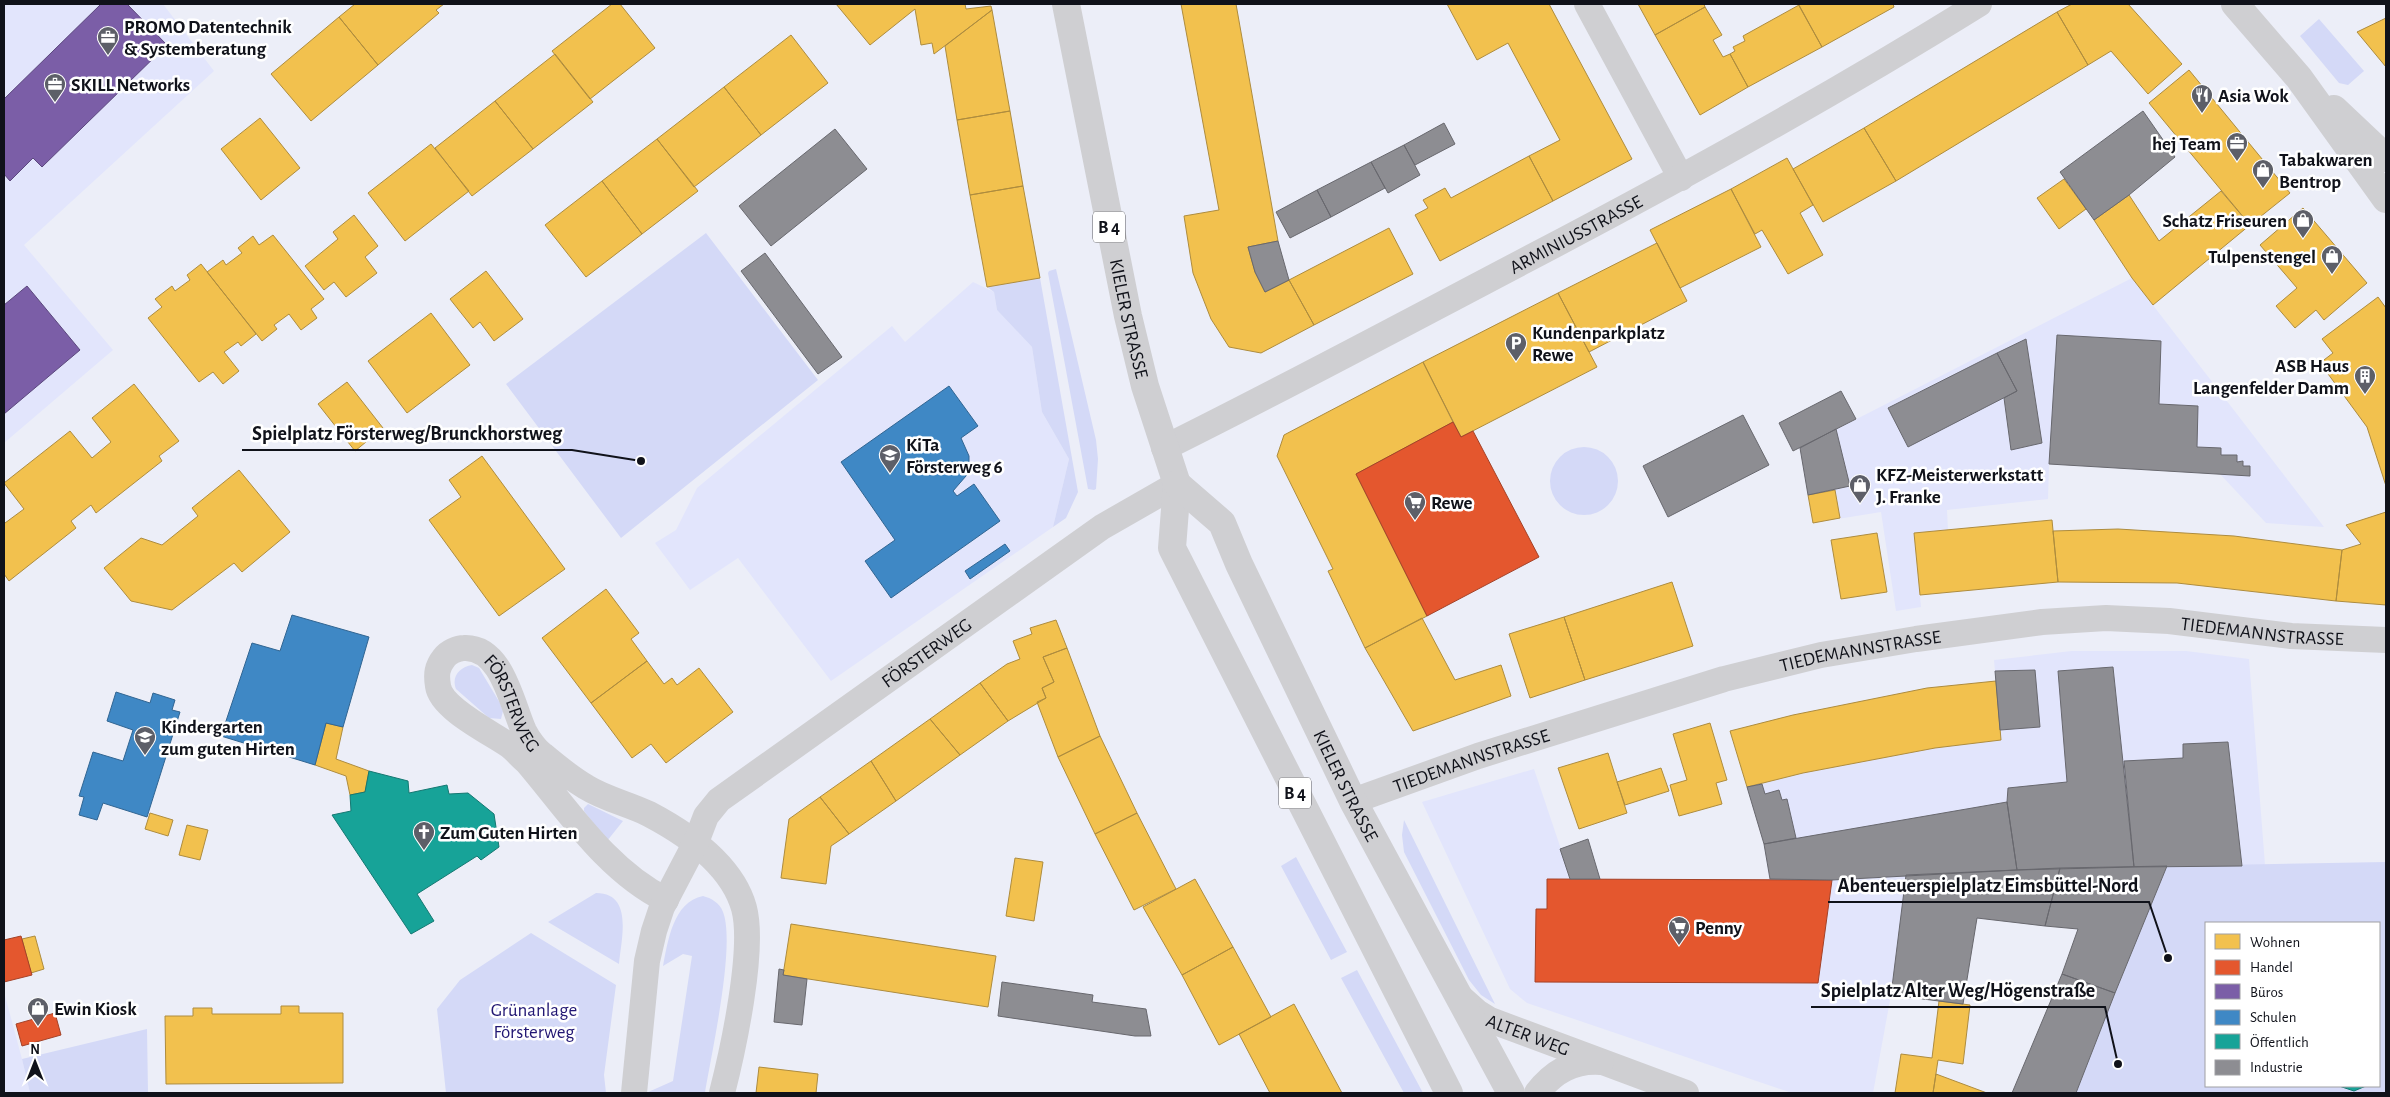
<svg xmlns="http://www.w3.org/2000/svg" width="2390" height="1097" viewBox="0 0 2390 1097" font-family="'Alegreya Sans',sans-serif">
<rect width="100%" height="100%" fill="#eceef8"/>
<path fill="#e2e5fc" d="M4,4H163L214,71L24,245L113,350L4,443Z
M2132,278L2324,527L2266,523L2219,473L2049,464L2048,499L1947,510L1948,530L1914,534L1921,607L1896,611L1881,512L1813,523L1800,448Z
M973,282L994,292L997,310L1032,347L1042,412L1069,459L1053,527L831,681L738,558L690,590L655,543L676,530L697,488L892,326L905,342Z
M2072,651H2186L2249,659L2265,865L1906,875L1891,995L1873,1093H1792L1527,1003L1510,989L1422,802L1534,769L1571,879H1769L1764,844L1747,787L1803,773L1935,748L2001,740L1994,660Z
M4,992L22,1059L30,1093H4Z"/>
<path fill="#d4d9f7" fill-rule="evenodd" d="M2319,19L2364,71L2348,85L2339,83L2300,36Z
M706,233L818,380L621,538L506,384Z
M1056,269L1096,440L1098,459L1096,489L1094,490L1088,489L1048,273L1049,271Z
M1040,278L1078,492L1066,518L1053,527L1069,459L1042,412L1032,347L997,310L994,292L987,287Z
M1550 481a34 34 0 1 1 68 0a34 34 0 1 1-68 0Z
M472,665L479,668L500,703L503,711L501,719L489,718L456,689C451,676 460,667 472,665Z
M588,804L623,821L607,841L584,811V808Z
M1404,820L1495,1004L1481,995L1469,980L1404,852L1402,835Z
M1296,857L1347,952L1331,960L1281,866Z
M2386,862V1093H2076L2115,993L2167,866ZM2206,923H2379V1086H2206Z
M596,893C634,893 621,940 619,964L548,922Z
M703,896C711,898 720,903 723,912C736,945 711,1055 705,1093H646L673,1081L692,956L683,954L663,966C668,941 673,902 703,896Z
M531,933L616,985L604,1075L606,1093H446L437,1009L460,980Z
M1357,970L1423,1093H1404L1341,978Z
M147,1029L148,1093H30L22,1059Z"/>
<path fill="#f2c14e" stroke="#ae8c3e" d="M355,4H444L436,10L439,13L378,65L339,17Z
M612,4H620L655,48L590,99L552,51Z
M836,4H965L966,9L991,6L992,10L934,54L932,43L921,45L915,9L870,45Z
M1181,4H1236L1278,241L1248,247L1255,272L1265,292L1289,280L1314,325L1261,353L1229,347L1211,319L1193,273L1184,216L1219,210Z
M1447,4H1549L1632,159L1553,201L1529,156L1560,140L1508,43L1477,60Z
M1638,4H1704L1705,7L1655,35Z
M1798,4H1893L1894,7L1822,47Z
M2072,4H2128L2182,64L2148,94L2111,51L2088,65L2057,12Z
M1799,5L1822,47L1748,87L1730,54L1735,51L1733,47L1745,41L1743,36Z
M1705,7L1722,35L1713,40L1723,57L1730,54L1748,87L1700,115L1655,35Z
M992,10L1010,111L957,120L945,46Z
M2057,12L2088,65L1896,181L1864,128Z
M339,17L378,65L311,121L271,74Z
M2386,18V67L2357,32Z
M791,35L828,83L761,135L724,87Z
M555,54L593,102L533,149L495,101Z
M2189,70L2290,193L2250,225L2149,103Z
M724,87L761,135L694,187L657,139Z
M495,101L533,149L472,196L435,148Z
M1010,111L1023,186L970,195L957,120Z
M260,118L300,168L261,200L221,149Z
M1864,128L1896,181L1823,222L1793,169Z
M657,139L698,191L642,234L602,181Z
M431,144L469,191L405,241L368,193Z
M1529,156L1553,201L1440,261L1415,215L1428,208L1423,200L1445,188L1451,198Z
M1787,158L1813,205L1800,213L1823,255L1788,274L1762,230L1755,234L1731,189Z
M2064,179L2086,209L2059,229L2037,198Z
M602,181L642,234L586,277L545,225Z
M1023,186L1040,278L987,287L970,195Z
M1731,189L1761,247L1680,288L1650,230Z
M2221,191L2250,225L2153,305L2132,278L2094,220L2129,195L2159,241Z
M2303,208L2367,283L2324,320L2316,310L2295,328L2276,306L2297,288L2260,245Z
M354,215L378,246L365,257L377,273L346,297L334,282L324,290L305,266L338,239L333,232Z
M1389,228L1413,274L1314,325L1289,280Z
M273,235L324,299L311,309L317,318L301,330L289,314L274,325L277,329L262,341L207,272L223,260L226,265L242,253L238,248L253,236L259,245Z
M1657,243L1687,301L1589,352L1558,293Z
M201,264L256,334L241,346L238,342L224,352L239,371L223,384L213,372L199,382L148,318L162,307L155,299L172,286L175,291L190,280L187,275Z
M486,271L523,319L494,341L480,322L473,328L450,299Z
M1558,293L1597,367L1461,437L1423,362Z
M2378,297L2386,308V486L2367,427L2320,363L2333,353L2322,339Z
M431,313L470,365L407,413L368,361Z
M1423,362L1453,422L1356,474L1427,616L1365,648L1328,571L1333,569L1277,456L1284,435Z
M347,382L383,428L355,451L318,404Z
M134,384L179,441L159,456L162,461L96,513L91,505L71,521L76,528L9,581L4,574V522L5,523L24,509L4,483L70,431L92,458L111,442L92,418Z
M482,456L565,569L499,616L429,520L461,497L449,480Z
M239,470L290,532L242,572L234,563L172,610L131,601L104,568L141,538L162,545L198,516L192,508Z
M1835,490L1840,518L1813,523L1808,495Z
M2386,512V605L2336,601L2342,550L2361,544L2346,525Z
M2052,520L2058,582L1920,595L1914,533Z
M2118,529L2234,536L2342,550L2336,601L2177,583L2058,582L2053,531Z
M1877,533L1887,592L1841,599L1831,540Z
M1672,582L1693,646L1585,680L1564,617Z
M606,589L639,633L631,639L647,661L591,703L542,638Z
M1564,617L1585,680L1530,698L1509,634Z
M1422,618L1455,680L1501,665L1511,696L1413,731L1365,648Z
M1056,620L1067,648L1043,657L1054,682L1042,688L1046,698L1008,721L980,683L1007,664L1020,659L1013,641L1032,634L1030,628Z
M1067,648L1100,736L1058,757L1037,702L1046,698L1042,688L1054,682L1043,657Z
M647,661L664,684L672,678L677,685L699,668L733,712L666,763L651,744L632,758L591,703Z
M1996,681L2001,740L1935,748L1803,773L1747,787L1730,731L1793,715L1927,688Z
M980,683L1008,721L960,755L930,719Z
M930,719L960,755L896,801L871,761Z
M326,723L343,727L336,759L369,771L365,792L350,795L346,776L315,765Z
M1710,723L1727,780L1716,783L1722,804L1679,816L1670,785L1687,780L1673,734Z
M1100,736L1137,813L1095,834L1058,757Z
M1608,753L1627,813L1579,829L1558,768Z
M871,761L896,801L849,834L820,797Z
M1661,768L1669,791L1625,805L1617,782Z
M820,797L849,834L831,846L826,884L781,878L789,819Z
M150,813L173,820L168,836L145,829Z
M1137,813L1176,889L1134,910L1095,834Z
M187,825L208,830L200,860L179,855Z
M1015,858L1043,862L1034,921L1006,916Z
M1195,879L1233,947L1182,975L1143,907Z
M791,924L996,956L988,1007L783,975Z
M35,936L44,969L31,973L22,939Z
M1233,947L1271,1017L1219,1045L1182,975Z
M1939,1001L1970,1005L1963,1064L1938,1060L1933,1093H1895L1901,1054L1932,1058Z
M1294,1004L1342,1093H1270L1239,1034Z
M281,1006H299V1013H343V1083L166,1084L165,1016H193V1008H212V1014H281Z
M759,1067L818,1074L816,1093H756Z
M1936,1074L1987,1093H1933Z"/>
<path fill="#e4572e" stroke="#a44228" d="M1453,422L1461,437L1473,431L1539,557L1427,616L1356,474Z
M1547,879L1832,880L1818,983L1535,982L1536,909H1547Z
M21,936L32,975L4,982V940Z
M55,1013L61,1035L22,1046L16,1024Z"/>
<path fill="#7b5ea7" stroke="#5b477d" d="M101,4H127L167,45L42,167L33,158L10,181L4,174V99Z
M27,286L80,350L4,414V305Z"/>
<path fill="#3f88c5" stroke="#316592" d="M949,386L978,426L961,438L969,456V466L966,476L953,491L957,496L974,484L1000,521L891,598L865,561L895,540L841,462Z
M1005,544L1010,551L970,579L965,571Z
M292,615L369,637L343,727L326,723L315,765L221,736L252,643L280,651Z
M116,692L150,703L153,693L175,700L172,710L180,712L147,817L103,803L97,820L79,815L84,797L79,796L93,752L123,761L133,730L107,721Z"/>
<path fill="#17a398" stroke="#157872" d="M369,771L408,781L409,793L447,785L449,794L468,793L494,814L499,847L481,860L477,856L417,894L434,921L411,934L332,815L351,811L350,795L365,792Z
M2339,1086H2366L2354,1091Z"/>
<path fill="#8d8d92" stroke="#68686e" d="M2143,111L2175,157L2129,195L2094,220L2060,172Z
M1444,123L1455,144L1415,165L1404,145Z
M835,129L867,169L771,246L739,206Z
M1404,145L1420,175L1388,193L1371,162Z
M1371,162L1385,188L1331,217L1317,190Z
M1317,190L1331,217L1290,238L1276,212Z
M1278,241L1289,280L1265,292L1255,272L1248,247Z
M765,253L842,357L818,374L741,271Z
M2057,335L2161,341L2159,404L2198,406L2197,447L2221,448V455H2237V462L2243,461V466H2250V476L2049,464Z
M2026,339L2042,443L2011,450L2004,398L2017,391L1997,353Z
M1997,353L2017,391L1908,447L1888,408Z
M1841,391L1856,419L1793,451L1779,423Z
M1743,415L1769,465L1668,517L1643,466Z
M1836,429L1850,486L1808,495L1800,448Z
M2113,667L2134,867L2017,870L2007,802L2008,788L2067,782L2058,671Z
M2035,670L2040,727L2000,730L1995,671Z
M2228,742L2242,866L2134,867L2124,761L2183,758V744Z
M1762,784L1765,794L1779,790L1782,800L1787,799L1796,838L1764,844L1747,787Z
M2007,802L2017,870L1832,880L1770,879L1764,844Z
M1588,839L1600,879H1570L1560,849Z
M2167,866L2115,993L2062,974L2078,929L2045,926L2060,868Z
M2060,868L2045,926L1977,918L1963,1004L1891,995L1906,875Z
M779,969L784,970L783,975L807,979L802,1025L774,1022Z
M2062,974L2115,993L2076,1093H2012Z
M1002,982L1093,995L1092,1002L1146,1009L1151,1036H1135L998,1016Z"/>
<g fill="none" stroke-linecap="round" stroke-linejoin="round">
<g stroke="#cfcfd2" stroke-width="26">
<path d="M1587,4L1681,178"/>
<path id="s1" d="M1164,448C1285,388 1404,324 1524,261C1679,180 1831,96 1979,4"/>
<path id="s2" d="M1353,801L1478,756L1724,679L1821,655L1916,639L2042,622L2106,618L2169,621L2291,636L2386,640"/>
<path id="s3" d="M666,900C607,871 568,810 527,762C521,757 516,751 510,746C492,733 441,709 438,686C436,674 437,667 444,658C448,652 458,648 464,648C502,646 512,705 524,731C528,739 536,750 543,755C556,766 571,778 586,787C605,799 629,804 649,814C687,834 732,865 744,908C755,949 733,1050 722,1093"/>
<path id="s4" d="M1459,996L1477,1012L1490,1020L1686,1093"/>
<path id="s5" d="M634,1093L647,961L654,931L662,907L696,842L706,816L719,800L1102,527L1177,484"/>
<path d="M1537,1093C1553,1072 1573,1060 1601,1062"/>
</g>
<path stroke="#cfcfd2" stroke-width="28" d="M2235,4L2299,78L2386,199
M2334,109L2386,158"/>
<g stroke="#cfcfd2" stroke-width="28">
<path id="s6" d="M1066,4L1128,316L1145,386L1177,484L1172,548L1449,1093"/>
<path id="s7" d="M1177,484L1222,523L1239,564L1353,801L1511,1093"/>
</g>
</g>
<defs>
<g id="office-pin" transform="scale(1.125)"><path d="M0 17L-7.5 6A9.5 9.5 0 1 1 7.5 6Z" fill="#5d5f68" stroke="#fff"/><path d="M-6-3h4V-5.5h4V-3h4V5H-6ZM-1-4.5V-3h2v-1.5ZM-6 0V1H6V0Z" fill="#fff"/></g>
<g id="restaurant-pin" transform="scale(1.125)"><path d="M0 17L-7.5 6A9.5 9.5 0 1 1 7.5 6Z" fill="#5d5f68" stroke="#fff"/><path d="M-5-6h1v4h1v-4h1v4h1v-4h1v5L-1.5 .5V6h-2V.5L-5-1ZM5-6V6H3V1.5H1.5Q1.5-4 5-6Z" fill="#fff"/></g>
<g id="shop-pin" transform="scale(1.125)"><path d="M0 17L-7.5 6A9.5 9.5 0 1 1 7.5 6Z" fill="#5d5f68" stroke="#fff"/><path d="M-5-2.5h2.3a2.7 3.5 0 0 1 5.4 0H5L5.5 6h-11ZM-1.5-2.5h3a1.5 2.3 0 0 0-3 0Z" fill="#fff"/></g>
<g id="parking-pin" transform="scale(1.125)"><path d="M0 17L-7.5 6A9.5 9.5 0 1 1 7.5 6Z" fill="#5d5f68" stroke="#fff"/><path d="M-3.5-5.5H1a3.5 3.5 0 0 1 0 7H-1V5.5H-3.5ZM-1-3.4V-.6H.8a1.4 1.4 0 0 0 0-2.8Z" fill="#fff"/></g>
<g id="building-pin" transform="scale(1.125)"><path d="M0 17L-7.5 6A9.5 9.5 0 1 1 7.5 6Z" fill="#5d5f68" stroke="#fff"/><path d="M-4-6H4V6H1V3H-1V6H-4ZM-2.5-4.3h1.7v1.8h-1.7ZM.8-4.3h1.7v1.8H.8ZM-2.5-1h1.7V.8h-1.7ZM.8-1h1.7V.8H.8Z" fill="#fff"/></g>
<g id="school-pin" transform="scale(1.125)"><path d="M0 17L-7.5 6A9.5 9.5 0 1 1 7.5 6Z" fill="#5d5f68" stroke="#fff"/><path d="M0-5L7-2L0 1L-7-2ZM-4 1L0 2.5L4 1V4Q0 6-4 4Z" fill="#fff"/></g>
<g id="supermarket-pin" transform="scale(1.125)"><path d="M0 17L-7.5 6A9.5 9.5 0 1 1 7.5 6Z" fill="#5d5f68" stroke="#fff"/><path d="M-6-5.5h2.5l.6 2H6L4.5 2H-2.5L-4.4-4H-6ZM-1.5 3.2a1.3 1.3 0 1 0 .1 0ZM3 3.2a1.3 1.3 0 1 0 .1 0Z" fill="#fff"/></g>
<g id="church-pin" transform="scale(1.125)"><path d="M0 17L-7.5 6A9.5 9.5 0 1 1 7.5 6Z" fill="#5d5f68" stroke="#fff"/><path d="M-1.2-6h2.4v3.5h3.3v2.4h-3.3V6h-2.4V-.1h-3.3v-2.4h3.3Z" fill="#fff"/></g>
</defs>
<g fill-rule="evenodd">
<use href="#office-pin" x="108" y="37"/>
<use href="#office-pin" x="55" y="84"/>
<use href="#restaurant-pin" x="2202" y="95"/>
<use href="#office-pin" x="2237" y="143"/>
<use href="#shop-pin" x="2263" y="170"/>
<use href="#shop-pin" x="2303" y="220"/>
<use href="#shop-pin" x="2332" y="256"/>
<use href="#parking-pin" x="1516" y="343"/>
<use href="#building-pin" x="2365" y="376"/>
<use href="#school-pin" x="890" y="455"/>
<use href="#shop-pin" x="1860" y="485"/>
<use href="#supermarket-pin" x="1415" y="502"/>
<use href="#school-pin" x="145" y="737"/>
<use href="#church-pin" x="424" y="832"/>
<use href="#supermarket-pin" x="1679" y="927"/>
<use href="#shop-pin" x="38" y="1008"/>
</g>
<g text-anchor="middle" stroke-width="5" stroke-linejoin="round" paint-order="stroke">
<g fill="#fff" stroke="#58595f" stroke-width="1">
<rect x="1093" y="211.5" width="32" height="31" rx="4"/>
<rect x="1279" y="777.5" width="32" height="31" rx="4"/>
</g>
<g font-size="18" font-weight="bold" fill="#10121a">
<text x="1109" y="233">B 4</text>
<text x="1295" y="799">B 4</text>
</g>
<g font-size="19" font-weight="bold" fill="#10121a" stroke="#fff" text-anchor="start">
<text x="124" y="33">PROMO Datentechnik<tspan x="124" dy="22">&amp; Systemberatung</tspan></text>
<text x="71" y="91">SKILL Networks</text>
<text x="2218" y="102">Asia Wok</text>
<text x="2221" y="150" text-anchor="end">hej Team</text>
<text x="2279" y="166">Tabakwaren<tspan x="2279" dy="22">Bentrop</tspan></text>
<text x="2287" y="227" text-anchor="end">Schatz Friseuren</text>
<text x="2316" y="263" text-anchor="end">Tulpenstengel</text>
<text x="1532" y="339">Kundenparkplatz<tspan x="1532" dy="22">Rewe</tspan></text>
<text x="2349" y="372" text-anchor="end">ASB Haus<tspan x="2349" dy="22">Langenfelder Damm</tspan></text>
<text x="906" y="451">KiTa<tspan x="906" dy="22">Försterweg 6</tspan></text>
<text x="1876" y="481">KFZ-Meisterwerkstatt<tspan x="1876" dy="22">J. Franke</tspan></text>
<text x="1431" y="509">Rewe</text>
<text x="161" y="733">Kindergarten<tspan x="161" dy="22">zum guten Hirten</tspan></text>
<text x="440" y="839">Zum Guten Hirten</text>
<text x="1695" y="934">Penny</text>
<text x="54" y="1015">Ewin Kiosk</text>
</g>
<g font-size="19" fill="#10121a" stroke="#fff">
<text dy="7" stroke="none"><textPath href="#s1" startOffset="464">ARMINIUSSTRASSE</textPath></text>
<text dy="7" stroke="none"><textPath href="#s6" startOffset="321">KIELER STRASSE</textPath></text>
<text dy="7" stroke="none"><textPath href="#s2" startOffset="935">TIEDEMANNSTRASSE</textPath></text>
<text dy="7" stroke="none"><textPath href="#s2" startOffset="530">TIEDEMANNSTRASSE</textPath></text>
<text dy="7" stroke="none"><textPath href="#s5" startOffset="565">FÖRSTERWEG</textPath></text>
<text dy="7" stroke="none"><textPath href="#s3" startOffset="448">FÖRSTERWEG</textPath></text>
<text dy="7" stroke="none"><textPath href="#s2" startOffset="125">TIEDEMANNSTRASSE</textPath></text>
<text dy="7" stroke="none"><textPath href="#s7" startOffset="350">KIELER STRASSE</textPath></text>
<text dy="7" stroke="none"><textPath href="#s4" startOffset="80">ALTER WEG</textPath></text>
</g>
<g font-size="19" fill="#221773" stroke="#fff">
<text x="534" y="1016">Grünanlage<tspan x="534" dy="22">Försterweg</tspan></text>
</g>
</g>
<path fill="none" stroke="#10121a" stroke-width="2" d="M641 461L572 450H242M2168 958L2149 902H1828M2118 1064L2105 1007H1811"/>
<g fill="#10121a" stroke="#fff" stroke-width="2">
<circle cx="641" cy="461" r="5"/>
<circle cx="2168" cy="958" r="5"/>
<circle cx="2118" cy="1064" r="5"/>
</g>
<g font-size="20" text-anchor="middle" font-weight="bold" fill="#10121a" stroke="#fff" stroke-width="5" stroke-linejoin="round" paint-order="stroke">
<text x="407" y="440">Spielplatz Försterweg/Brunckhorstweg</text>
<text x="1988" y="892">Abenteuerspielplatz Eimsbüttel-Nord</text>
<text x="1958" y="997">Spielplatz Alter Weg/Högenstraße</text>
</g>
<rect width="2390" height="1097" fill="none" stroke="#10121a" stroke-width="10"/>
<rect x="2205" y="922" width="175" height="165" fill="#ffffff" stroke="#9fa0a3"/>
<rect x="2215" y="934" width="25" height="15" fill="#f2c14e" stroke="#9fa0a3"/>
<text x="2250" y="947" font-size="15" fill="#10121a">Wohnen</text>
<rect x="2215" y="960" width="25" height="15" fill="#e4572e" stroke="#9fa0a3"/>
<text x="2250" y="972" font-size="15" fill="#10121a">Handel</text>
<rect x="2215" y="984" width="25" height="15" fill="#7b5ea7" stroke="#9fa0a3"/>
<text x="2250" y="997" font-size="15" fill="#10121a">Büros</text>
<rect x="2215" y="1010" width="25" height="15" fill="#3f88c5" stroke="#9fa0a3"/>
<text x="2250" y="1022" font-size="15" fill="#10121a">Schulen</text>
<rect x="2215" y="1034" width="25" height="15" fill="#17a398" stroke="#9fa0a3"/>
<text x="2250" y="1047" font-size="15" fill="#10121a">Öffentlich</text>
<rect x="2215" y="1060" width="25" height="15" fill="#8d8d92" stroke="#9fa0a3"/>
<text x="2250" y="1072" font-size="15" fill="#10121a">Industrie</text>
<g transform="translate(35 1062)" stroke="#ffffff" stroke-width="4" paint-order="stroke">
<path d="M0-4L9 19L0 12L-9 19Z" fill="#10121a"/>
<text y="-8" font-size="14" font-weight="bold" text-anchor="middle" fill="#10121a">N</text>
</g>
</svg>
